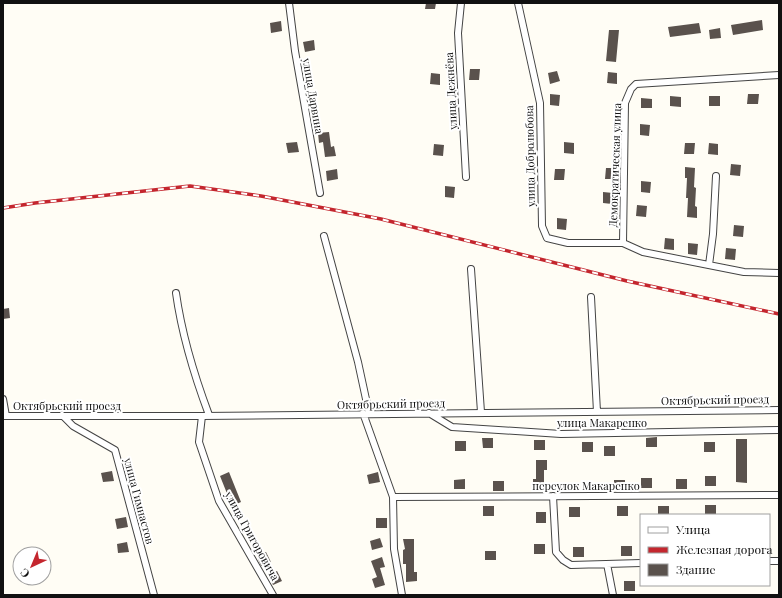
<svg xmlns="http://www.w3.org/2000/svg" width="782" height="598" viewBox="0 0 782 598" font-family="'Playfair Display',serif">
<rect width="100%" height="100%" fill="#fffdf5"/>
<path fill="#5a524d" d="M426,3H436L435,9H425Z
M762,20L763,30L733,35L731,25Z
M281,21L282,31L271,33L270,23Z
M699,23L701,33L670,37L668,27Z
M720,28L721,38L710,39L709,30Z
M609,30H619L616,62L606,61Z
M314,40L315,50L305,52L303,42Z
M470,69H480L479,80H469Z
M557,71L560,81L550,84L548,73Z
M608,72L617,73V84L607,83Z
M431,73L440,74V85L430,84Z
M550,94L560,95L559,106L550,105Z
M748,94H759L758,104H747Z
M670,96L681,97V107L670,106Z
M709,96H720V106H709Z
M641,98L652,99V108H641Z
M640,124L650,125L649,136L640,135Z
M329,132L331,147L334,146L336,156L325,157L323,142L319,143L318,133Z
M297,142L299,152L288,153L286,143Z
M564,142L574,143V154L564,153Z
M685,143H695L694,154H684Z
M709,143L718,144V155L708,154Z
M434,144L444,145L443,156L433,155Z
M731,164L741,165L740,176L730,175Z
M685,167L695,168L694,187L696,188L695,206L697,207V218L687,217L688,198H686L687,178H685Z
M606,168H616L615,179H605Z
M337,169L338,179L327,181L326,171Z
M555,169H565L564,180H554Z
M641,181L651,182L650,193L641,192Z
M445,186L455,187L454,198L445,197Z
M603,192L613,193L612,204L603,203Z
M637,205L647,206L646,217L636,216Z
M557,218L567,219L566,230L557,229Z
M734,225L744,226L743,237L733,236Z
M665,238L674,239V250L664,249Z
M688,243L698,244L697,255L688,254Z
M726,248L736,249L735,260L725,259Z
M9,308L10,318L3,319V309Z
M657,437V447H646V438Z
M482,438H493V448H483Z
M736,439H747V483L736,482Z
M534,440H545V450H534Z
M455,441H466V451H455Z
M582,442H593V452H582Z
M704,442H715V452H704Z
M604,446H615V456H604Z
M536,460H547V470H544V489H533V479H536Z
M112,471L114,481L103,482L101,473Z
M229,472L241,502L232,506L220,476Z
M378,472L380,482L369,484L367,475Z
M705,476H716V486H705Z
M641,478H652V488H641Z
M465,479V489H454V480Z
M676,479H687V489H676Z
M614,480H625V490H614Z
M493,481H504V491H493Z
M705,505H716V515H705Z
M483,506H494V516H483Z
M617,506H628V516H617Z
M658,506H669V515H658Z
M569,507H580V517H569Z
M536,512H546V523H536Z
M126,517L128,527L117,529L115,519Z
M376,518H387V528H376Z
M380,538L383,547L372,550L370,541Z
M403,539H414V572H417V581L406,582V564H403V550L405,549Z
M127,542L129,552L118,553L117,544Z
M534,544H545V554H534Z
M621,546H632V556H621Z
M573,547H584V557H573Z
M485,551H496V560H485Z
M266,552L271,562L261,566L257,556Z
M382,557L385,567L380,568L385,585L375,588L372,579L377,577L371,561Z
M277,571L282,581L273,585L268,575Z
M624,581H635V591H624Z"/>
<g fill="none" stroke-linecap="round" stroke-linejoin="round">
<g stroke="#444" stroke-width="8">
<path id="street" d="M289,3L295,51L320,193
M461,3L458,33L466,177
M518,3L540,103L542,226L547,238L568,243H623L643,252L744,272L779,273
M324,236L358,362L369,413
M623,243L625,103L631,89L636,84L779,75
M709,265L713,234L716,176
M471,269L481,412
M176,293C182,336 194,375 209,415
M591,297L597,412
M3,399L6,416
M363,413L393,497L394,549L402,595
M429,413L452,427L561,434L779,430
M62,415L73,426L115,450L154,595
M3,416H202L779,410
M202,416L199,442L219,501L273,595
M553,496L556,552L563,560L571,565L641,563
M393,497L779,495
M769,561H779
M607,564L613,595"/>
</g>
<use href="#street" stroke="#fff" stroke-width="6"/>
<g stroke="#c4262e" stroke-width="3.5">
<path id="rail" d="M3,208L35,203L190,186L261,196L381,219L627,281L779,314"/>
</g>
<use href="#rail" stroke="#fff" stroke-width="2" stroke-dasharray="6" stroke-linecap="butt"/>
</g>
<g text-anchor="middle" stroke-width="4" stroke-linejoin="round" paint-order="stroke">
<g font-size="11" fill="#111" stroke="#fff">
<text transform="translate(451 91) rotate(-93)" y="4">улица Дежнёва</text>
<text transform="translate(313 96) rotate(80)" y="4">улица Дарвина</text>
<text transform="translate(530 156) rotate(-91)" y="4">улица Добролюбова</text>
<text transform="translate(615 165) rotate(-88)" y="4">Демократическая улица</text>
<text transform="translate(715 400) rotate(-1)" y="4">Октябрьский проезд</text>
<text transform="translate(391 404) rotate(-1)" y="4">Октябрьский проезд</text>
<text x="67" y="410">Октябрьский проезд</text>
<text x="602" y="427">улица Макаренко</text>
<text x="586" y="490">переулок Макаренко</text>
<text transform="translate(139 501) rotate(75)" y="4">улица Гимнастов</text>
<text transform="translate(252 536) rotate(61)" y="4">улица Григоровича</text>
</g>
</g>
<rect width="782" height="598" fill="none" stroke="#111111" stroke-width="8"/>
<rect x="640" y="514" width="130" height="72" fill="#ffffff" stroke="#a0a0a0"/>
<rect x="648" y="527" width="20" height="6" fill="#ffffff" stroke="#a0a0a0"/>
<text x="676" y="534" font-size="12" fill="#111111">Улица</text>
<rect x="648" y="547" width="20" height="6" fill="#c4262e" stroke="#a0a0a0"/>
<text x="676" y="554" font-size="12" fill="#111111">Железная дорога</text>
<rect x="648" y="564" width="20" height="12" fill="#5a524d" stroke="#a0a0a0"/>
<text x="676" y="574" font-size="12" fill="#111111">Здание</text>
<g transform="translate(32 566) rotate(224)"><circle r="19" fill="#ffffff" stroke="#a0a0a0"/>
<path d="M0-3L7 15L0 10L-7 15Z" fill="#c4262e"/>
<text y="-6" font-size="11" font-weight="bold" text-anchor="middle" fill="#111111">С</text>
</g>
</svg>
